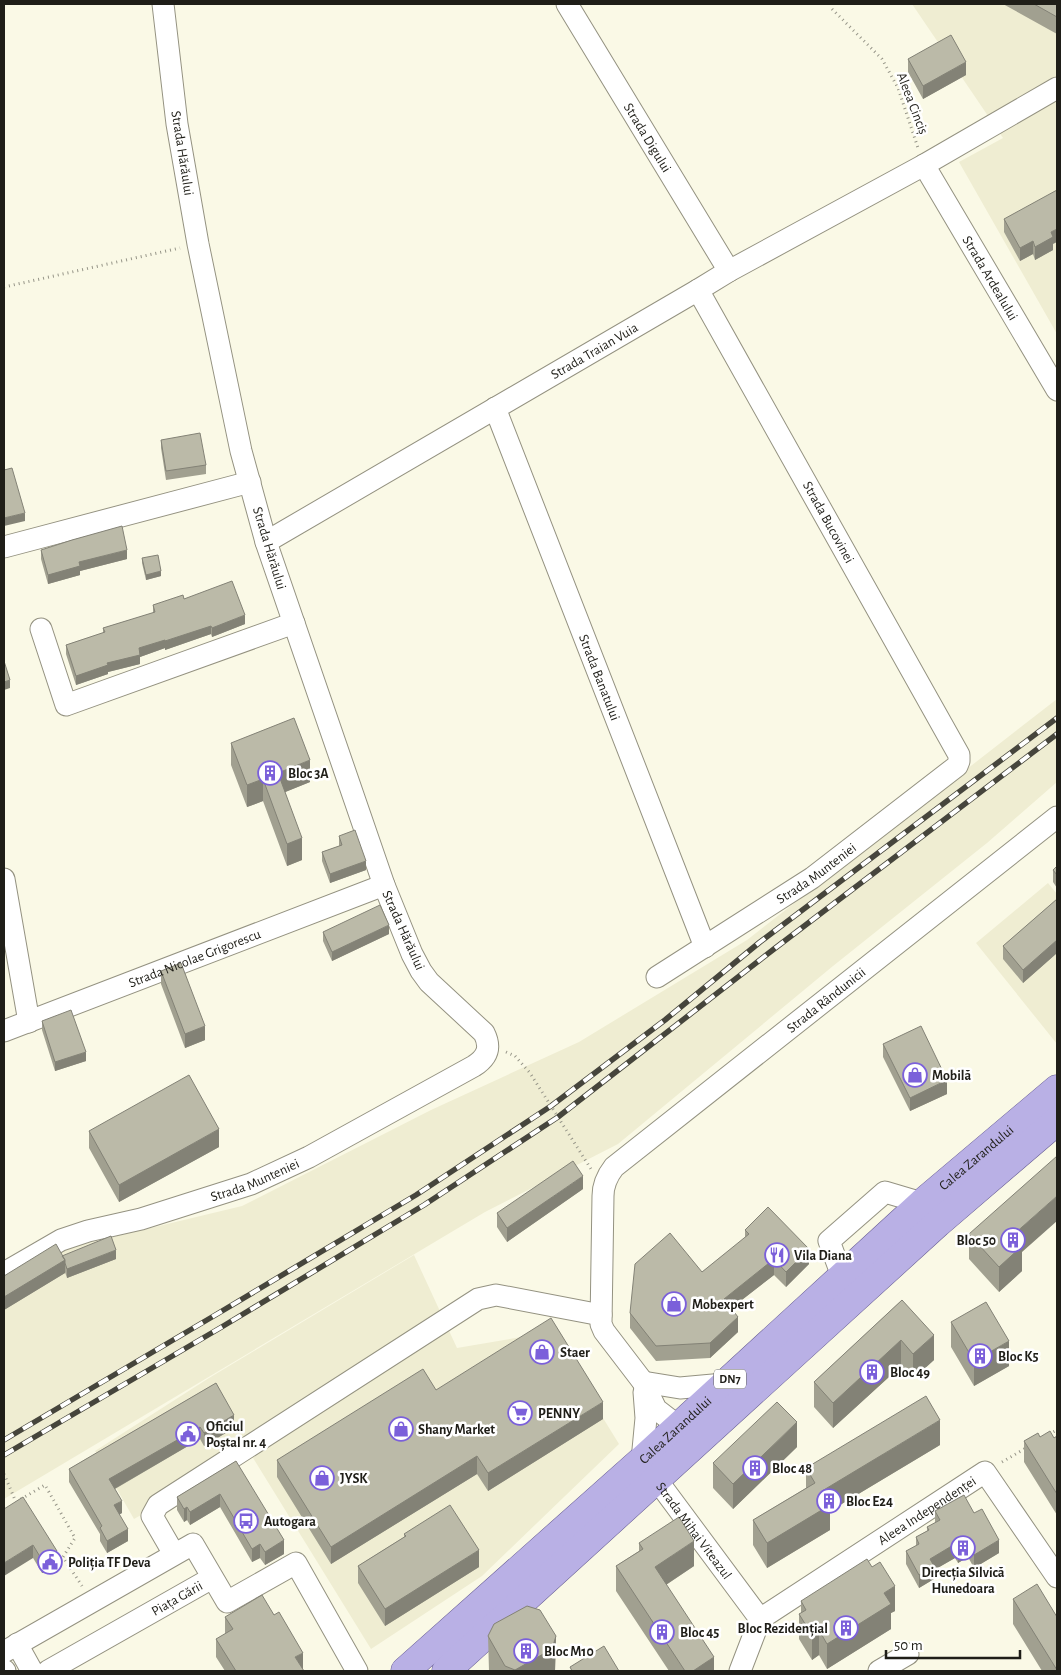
<svg xmlns="http://www.w3.org/2000/svg" width="1061" height="1675" viewBox="0 0 1061 1675" font-family="'Alegreya Sans',sans-serif">
<rect width="100%" height="100%" fill="#faf9e6"/>
<path fill="#efedd2" d="M912,4H1057V334L959,162L1003,138Z
M1057,699V782L987,843L833,966L618,1144L485,1212L4,1499V1283L55,1251L242,1206L431,1110L579,1042L747,940Z
M1048,883L1057,894V1044L976,943Z
M414,1255L457,1348L550,1332L619,1444L482,1576L371,1649L250,1453L134,1519L95,1451L209,1378Z"/>
<g fill="none" stroke-linecap="round" stroke-linejoin="round">
<g stroke="#949281" stroke-width="23">
<g id="minor">
<path id="s1" d="M567,4L729,271"/>
<path id="s2" d="M924,165L1057,390"/>
<path id="s3" d="M495,408L705,947"/>
<path id="s4" d="M266,542L698,290L729,271L924,165L1057,88"/>
<path d="M4,547L250,482"/>
<path d="M41,629L66,705L294,623"/>
<path d="M4,879L29,1022"/>
<path id="s5" d="M657,977L812,878L957,766L959,761V755L698,290"/>
<path id="s6" d="M4,1031L384,885"/>
<path id="s7" d="M4,1273L61,1240L88,1231L141,1219L251,1184L309,1157L474,1066C488,1057 491,1047 484,1033L429,982L421,971L412,954L384,885L266,542L241,451L198,244L177,124L163,4"/>
<path d="M842,1276L829,1241L885,1192L922,1203"/>
<path d="M643,1382L680,1388L724,1384"/>
<path id="s8" d="M644,1392L646,1418L642,1460L760,1619L740,1671"/>
<path id="s9" d="M688,1437L678,1426L656,1409L643,1382L604,1331L601,1324L603,1196C603,1184 607,1176 614,1167L1057,817"/>
<path d="M174,1554L152,1516L158,1505L478,1299L496,1295L601,1315"/>
<path id="s10" d="M760,1619L985,1472L1057,1577"/>
<path d="M17,1644L32,1671"/>
<path d="M4,1652L193,1544L227,1602L296,1563L357,1671"/>
<path d="M4,1670L5,1671"/>
<path id="s11" d="M48,1671L212,1578"/>
<path d="M879,1671L908,1654"/>
</g>
</g>
<g stroke="#655b92" stroke-width="29">
<g id="major">
<path id="s12" d="M405,1671L642,1460L922,1203L1057,1089"/>
<path d="M446,1671L938,1223L1057,1121"/>
</g>
</g>
<path stroke="#969588" stroke-width="3" stroke-dasharray="1 4" stroke-linecap="butt" d="M832,9L882,59L898,88L918,148
M4,287L180,248
M506,1052L515,1056L530,1073L591,1169
M1049,1434L1057,1430
M1002,1462L1026,1448
M4,1474L16,1502
M21,1499L45,1485L75,1538L63,1557L82,1586"/>
<use href="#minor" stroke="#fff" stroke-width="21"/>
<use href="#major" stroke="#b9b0e5" stroke-width="28"/>
<g stroke="#46453c" stroke-width="5.5">
<path id="rail" d="M4,1440L212,1317L416,1195L551,1106L665,1020L760,942L1057,718
M4,1455L220,1328L424,1205L558,1117L774,949L1057,734"/>
</g>
<use href="#rail" stroke="#fff" stroke-width="4" stroke-dasharray="11" stroke-linecap="butt"/>
</g>
<path fill="#a1a090" d="M1003,4H1057V34Z
M908,59L966,75L923,99L908,72Z
M1004,219L1053,244V250L1035,260L1033,254L1020,261L1004,232Z
M161,440L206,465V474L166,480L161,448Z
M41,550L127,559L80,571V575L48,584L41,559Z
M142,558L161,576L146,580L142,563Z
M184,599L245,624L212,637L211,634L165,650V648L140,657V664L108,672V674L76,685L66,654V645L103,633V628L153,613V605Z
M231,743L310,782L285,792L302,860L287,866L263,801L247,807L231,765Z
M339,836L366,870L330,883L322,861V852L339,846Z
M1057,866V888L1053,882V870Z
M1057,899V953L1023,983L1003,959V946Z
M323,932L389,934L332,961L323,941Z
M161,971L205,1040L185,1048L161,984Z
M42,1021L86,1061L55,1071L42,1030Z
M883,1044L947,1094L910,1111L883,1057Z
M89,1131L219,1147L119,1202L89,1148Z
M583,1189L507,1242L497,1227V1213Z
M745,1230L809,1264L786,1287L774,1275L731,1308L738,1332L710,1358L656,1361L630,1328V1313L702,1272L745,1238Z
M969,1234L1022,1252V1271L999,1292L969,1259Z
M62,1256L116,1259L67,1278L65,1272V1273L4,1310V1276Z
M902,1300L934,1360L913,1379L901,1366L833,1428L814,1407V1382Z
M951,1322L1009,1366L974,1386L951,1347Z
M216,1383L234,1428L204,1446L200,1439L115,1489L122,1513L119,1514L128,1541L107,1553L100,1541V1534L69,1482V1469Z
M436,1390L603,1419L488,1491L477,1474L331,1564L277,1477V1460Z
M1057,1436V1515L1024,1462V1441L1040,1437L1054,1438Z
M940,1445L830,1511V1530L767,1568L753,1545V1520L806,1488V1468Z
M797,1447L733,1509L713,1488V1463Z
M236,1461L284,1554L265,1565L260,1558L252,1562L220,1507L190,1525L187,1520L184,1522L177,1510V1497Z
M4,1509L57,1564L42,1573Z
M935,1511L974,1513L999,1553L974,1568L968,1557L958,1563L955,1558L934,1570V1579L919,1588L906,1564V1551L916,1546V1537L927,1531V1527L935,1523Z
M404,1534L479,1567L385,1626L358,1583V1566L404,1537Z
M639,1543L694,1566L666,1585L714,1671H669L616,1591V1566L639,1551Z
M1013,1599L1057,1617V1671H1042L1013,1624Z
M801,1601L895,1611L891,1613V1629L827,1669L819,1655L812,1660L799,1639V1614L801,1613Z
M225,1617L303,1670L304,1671H225L216,1657V1639L225,1634Z
M488,1636H556L555,1671H489Z"/>
<path fill="#838276" d="M966,62V75L923,99V86Z
M1057,229V242L1053,244V250L1035,260V247L1051,232Z
M1033,241V254L1020,261V248Z
M25,513V521L4,526V518Z
M127,550V559L80,571V575L48,584V575L79,562Z
M161,571V576L146,580V575Z
M245,615V624L212,637V628Z
M211,626V634L165,650V641Z
M165,640V648L140,657V664L108,672V674L76,685V676L139,648Z
M10,680V688L4,690V682Z
M310,760V782L278,795V773Z
M263,779V801L247,807V785Z
M302,838V860L287,866V844Z
M366,861V870L330,883V874Z
M389,925V934L332,961V952Z
M1057,940V953L1023,983V970Z
M205,1026V1040L185,1048V1034Z
M86,1052V1061L55,1071V1062Z
M947,1080V1094L910,1111V1098Z
M219,1129V1147L119,1202V1185Z
M583,1176V1189L507,1242V1228Z
M1057,1196V1221L1022,1252V1271L999,1292V1267L1013,1235Z
M809,1249V1264L786,1287V1272Z
M116,1250V1259L67,1278V1269Z
M774,1259V1275L724,1314V1299Z
M65,1260V1273L4,1310V1297Z
M738,1317V1332L710,1358V1343Z
M934,1335V1360L913,1379V1354Z
M901,1340V1366L833,1428V1403Z
M1009,1341V1366L974,1386V1361Z
M603,1402V1419L488,1491V1473Z
M234,1415V1428L204,1446V1433Z
M940,1420V1445L830,1511V1530L767,1568V1543L822,1491Z
M797,1422V1447L733,1509V1484Z
M200,1427V1439L109,1492V1479Z
M477,1456V1474L331,1564V1547Z
M220,1494V1507L190,1525V1512Z
M122,1501V1513L114,1518V1505Z
M187,1507V1520L184,1522V1509Z
M128,1529V1541L107,1553V1541Z
M284,1540V1554L265,1565V1552Z
M999,1540V1553L974,1568V1555Z
M694,1541V1566L655,1592V1567Z
M260,1544V1558L252,1562V1549Z
M955,1544V1558L934,1570V1579L919,1588V1575L930,1559Z
M968,1544V1557L958,1563V1549Z
M33,1545V1558L4,1576V1563Z
M479,1550V1567L385,1626V1609Z
M57,1551V1564L42,1573V1560Z
M895,1586V1611L891,1613V1629L827,1669V1644L884,1593Z
M819,1630V1655L812,1660V1635Z
M556,1636L555,1671H515V1670Z
M303,1653V1670L295,1657Z
M714,1657V1671H693Z"/>
<path fill="#bbbaa8" stroke="#838276" d="M1034,4H1057V17Z
M951,35L966,62L923,86L908,59Z
M1057,190V229L1051,232L1053,237L1035,247L1033,241L1020,248L1004,219Z
M200,433L206,465L166,471L161,440Z
M12,468L25,513L4,518V470Z
M122,526L127,550L79,562L80,566L48,575L41,550L72,540Z
M158,555L161,571L146,575L142,558Z
M232,581L245,615L212,628L211,626L165,641V640L139,648L140,655L107,663L108,665L76,676L66,645L105,632L103,628L155,612L153,605L183,595L184,599Z
M4,661L10,680L4,682Z
M294,718L310,760L278,773L302,838L287,844L263,779L247,785L231,743Z
M355,830L366,861L330,874L322,852L342,845L339,836Z
M1057,866V875L1053,870Z
M1057,899V940L1023,970L1003,946Z
M380,905L389,925L332,952L323,932Z
M181,963L205,1026L185,1034L161,971Z
M71,1010L86,1052L55,1062L42,1021Z
M921,1026L947,1080L910,1098L883,1044Z
M189,1075L219,1129L119,1185L89,1131Z
M1057,1156V1196L1013,1235L1022,1246L999,1267L969,1234Z
M573,1161L583,1176L507,1228L497,1213Z
M768,1207L809,1249L786,1272L774,1259L724,1299L738,1317L710,1343L656,1346L630,1313L635,1264L670,1233L702,1272L749,1234L745,1230Z
M111,1236L116,1250L67,1269L65,1263V1260L62,1256Z
M56,1244L65,1260L4,1297V1276Z
M902,1300L934,1335L913,1354L901,1340L833,1403L814,1382Z
M986,1302L1009,1341L974,1361L951,1322Z
M551,1318L603,1402L488,1473L477,1456L331,1547L277,1460L423,1369L436,1390Z
M216,1383L234,1415L204,1433L200,1427L109,1479L122,1501L114,1505L128,1529L107,1541L100,1528L102,1526L69,1469Z
M926,1396L940,1420L822,1491L830,1505L767,1543L753,1520L815,1483L806,1468Z
M777,1402L797,1422L733,1484L713,1463Z
M1050,1431L1054,1438L1057,1436V1494L1024,1441L1038,1433L1040,1437Z
M236,1461L284,1540L265,1552L260,1544L252,1549L220,1494L190,1512L187,1507L184,1509L177,1497Z
M964,1495L974,1513L982,1509L999,1540L974,1555L968,1544L958,1549L955,1544L930,1559L934,1566L919,1575L906,1551L919,1544L916,1537L929,1530L927,1527L940,1520L935,1511Z
M23,1497L57,1551L42,1560L33,1545L4,1563V1509Z
M450,1505L479,1550L385,1609L358,1566L406,1536L404,1534Z
M679,1517L694,1541L655,1567L714,1657L693,1671H685L616,1566L643,1549L639,1543Z
M867,1559L872,1567L880,1562L895,1586L884,1593L891,1604L827,1644L819,1630L812,1635L799,1614L806,1610L801,1601Z
M1037,1584L1057,1617V1670L1013,1599Z
M262,1595L274,1615L279,1612L303,1653L295,1657L304,1671H236L216,1639L233,1629L225,1617Z
M527,1606L540,1610L556,1636L552,1649L515,1670L505,1666L488,1636L494,1624Z
M604,1646L619,1671H572L570,1667Z"/>
<defs>
<g id="building-ring" transform="scale(1.25)"><circle r="9.5" fill="#fff" stroke="#7b60da" stroke-width="1.5"/><path d="M-4-6H4V6H1V3H-1V6H-4ZM-2.5-4.3h1.7v1.8h-1.7ZM.8-4.3h1.7v1.8H.8ZM-2.5-1h1.7V.8h-1.7ZM.8-1h1.7V.8H.8Z" fill="#7b60da"/></g>
<g id="shop-ring" transform="scale(1.25)"><circle r="9.5" fill="#fff" stroke="#7b60da" stroke-width="1.5"/><path d="M-5-2.5h2.3a2.7 3.5 0 0 1 5.4 0H5L5.5 6h-11ZM-1.5-2.5h3a1.5 2.3 0 0 0-3 0Z" fill="#7b60da"/></g>
<g id="restaurant-ring" transform="scale(1.25)"><circle r="9.5" fill="#fff" stroke="#7b60da" stroke-width="1.5"/><path d="M-5-6h1v4h1v-4h1v4h1v-4h1v5L-1.5 .5V6h-2V.5L-5-1ZM5-6V6H3V1.5H1.5Q1.5-4 5-6Z" fill="#7b60da"/></g>
<g id="supermarket-ring" transform="scale(1.25)"><circle r="9.5" fill="#fff" stroke="#7b60da" stroke-width="1.5"/><path d="M-6-5.5h2.5l.6 2H6L4.5 2H-2.5L-4.4-4H-6ZM-1.5 3.2a1.3 1.3 0 1 0 .1 0ZM3 3.2a1.3 1.3 0 1 0 .1 0Z" fill="#7b60da"/></g>
<g id="civic-ring" transform="scale(1.25)"><circle r="9.5" fill="#fff" stroke="#7b60da" stroke-width="1.5"/><path d="M-.6-6.5H3V-4.5H.6V-3L4-1V1h2V6H-6V1h2V-1L-.6-3ZM-1.2 2.5V6h2.4V2.5Z" fill="#7b60da"/></g>
<g id="bus-ring" transform="scale(1.25)"><circle r="9.5" fill="#fff" stroke="#7b60da" stroke-width="1.5"/><path d="M-5-6H5V4H4V6H2V4H-2V6H-4V4H-5ZM-3.5-4V0h7V-4ZM-3.5 1.2v1.5H-2V1.2ZM2 1.2v1.5H3.5V1.2Z" fill="#7b60da"/></g>
</defs>
<g fill-rule="evenodd">
<use href="#building-ring" x="270" y="773"/>
<use href="#shop-ring" x="915" y="1075"/>
<use href="#building-ring" x="1013" y="1240"/>
<use href="#restaurant-ring" x="777" y="1255"/>
<use href="#shop-ring" x="674" y="1304"/>
<use href="#shop-ring" x="542" y="1352"/>
<use href="#building-ring" x="980" y="1356"/>
<use href="#building-ring" x="872" y="1372"/>
<use href="#supermarket-ring" x="520" y="1413"/>
<use href="#shop-ring" x="401" y="1429"/>
<use href="#civic-ring" x="188" y="1434"/>
<use href="#building-ring" x="755" y="1468"/>
<use href="#shop-ring" x="322" y="1478"/>
<use href="#building-ring" x="829" y="1501"/>
<use href="#bus-ring" x="246" y="1521"/>
<use href="#building-ring" x="963" y="1548"/>
<use href="#civic-ring" x="50" y="1562"/>
<use href="#building-ring" x="846" y="1628"/>
<use href="#building-ring" x="662" y="1632"/>
<use href="#building-ring" x="526" y="1651"/>
</g>
<g text-anchor="middle" stroke-width="5" stroke-linejoin="round" paint-order="stroke">
<rect fill="#fff" stroke="#62625d" stroke-width="1" x="714" y="1369.5" width="32" height="19" rx="4"/>
<g font-size="12" font-weight="bold" fill="#1f1e18">
<text x="730" y="1383">DN7</text>
</g>
<g font-size="14" fill="#1f1e18" stroke="#fff">
<text transform="translate(913 103) rotate(69)" y="5">Aleea Cinciș</text>
<text dy="5" stroke="none"><textPath href="#s1" startOffset="156">Strada Digului</textPath></text>
<text transform="translate(183 153) rotate(81)" y="5">Strada Hărăului</text>
<text dy="5" stroke="none"><textPath href="#s2" startOffset="131">Strada Ardealului</textPath></text>
<text dy="5" stroke="none"><textPath href="#s4" startOffset="380">Strada Traian Vuia</textPath></text>
<text transform="translate(829 522) rotate(61)" y="5">Strada Bucovinei</text>
<text transform="translate(270 548) rotate(73)" y="5">Strada Hărăului</text>
<text dy="5" stroke="none"><textPath href="#s3" startOffset="289">Strada Banatului</textPath></text>
<text dy="5" stroke="none"><textPath href="#s5" startOffset="190">Strada Munteniei</textPath></text>
<text transform="translate(404 930) rotate(66)" y="5">Strada Hărăului</text>
<text dy="5" stroke="none"><textPath href="#s6" startOffset="204">Strada Nicolae Grigorescu</textPath></text>
<text dy="5" stroke="none"><textPath href="#s9" startOffset="574">Strada Rândunicii</textPath></text>
<text dy="5" stroke="none"><textPath href="#s12" startOffset="768">Calea Zarandului</textPath></text>
<text dy="5" stroke="none"><textPath href="#s7" startOffset="269">Strada Munteniei</textPath></text>
<text dy="5" stroke="none"><textPath href="#s12" startOffset="362">Calea Zarandului</textPath></text>
<text dy="5" stroke="none"><textPath href="#s10" startOffset="199">Aleea Independenței</textPath></text>
<text dy="5" stroke="none"><textPath href="#s8" startOffset="156">Strada Mihai Viteazul</textPath></text>
<text dy="5" stroke="none"><textPath href="#s11" startOffset="148">Piața Gării</textPath></text>
</g>
<g font-size="14" font-weight="bold" fill="#1f1e18" stroke="#fff" text-anchor="start">
<text x="288" y="778">Bloc 3A</text>
<text x="932" y="1080">Mobilă</text>
<text x="996" y="1245" text-anchor="end">Bloc 50</text>
<text x="794" y="1260">Vila Diana</text>
<text x="692" y="1309">Mobexpert</text>
<text x="560" y="1357">Staer</text>
<text x="998" y="1361">Bloc K5</text>
<text x="890" y="1377">Bloc 49</text>
<text x="538" y="1418">PENNY</text>
<text x="206" y="1431">Oficiul<tspan x="206" dy="16">Poștal nr. 4</tspan></text>
<text x="418" y="1434">Shany Market</text>
<text x="772" y="1473">Bloc 48</text>
<text x="340" y="1483">JYSK</text>
<text x="846" y="1506">Bloc E24</text>
<text x="264" y="1526">Autogara</text>
<text x="68" y="1567">Poliția TF Deva</text>
<text x="963" y="1577" text-anchor="middle">Direcția Silvică<tspan x="963" dy="16">Hunedoara</tspan></text>
<text x="828" y="1633" text-anchor="end">Bloc Rezidențial</text>
<text x="680" y="1637">Bloc 45</text>
<text x="544" y="1656">Bloc M10</text>
</g>
</g>
<rect width="1061" height="1675" fill="none" stroke="#1f1e18" stroke-width="10"/>
<path d="M886 1650v8h134v-8" fill="none" stroke="#1f1e18" stroke-width="2.5"/>
<text x="894" y="1650" font-size="15" fill="#1f1e18" stroke="#ffffff" stroke-width="4" paint-order="stroke">50 m</text>
</svg>
